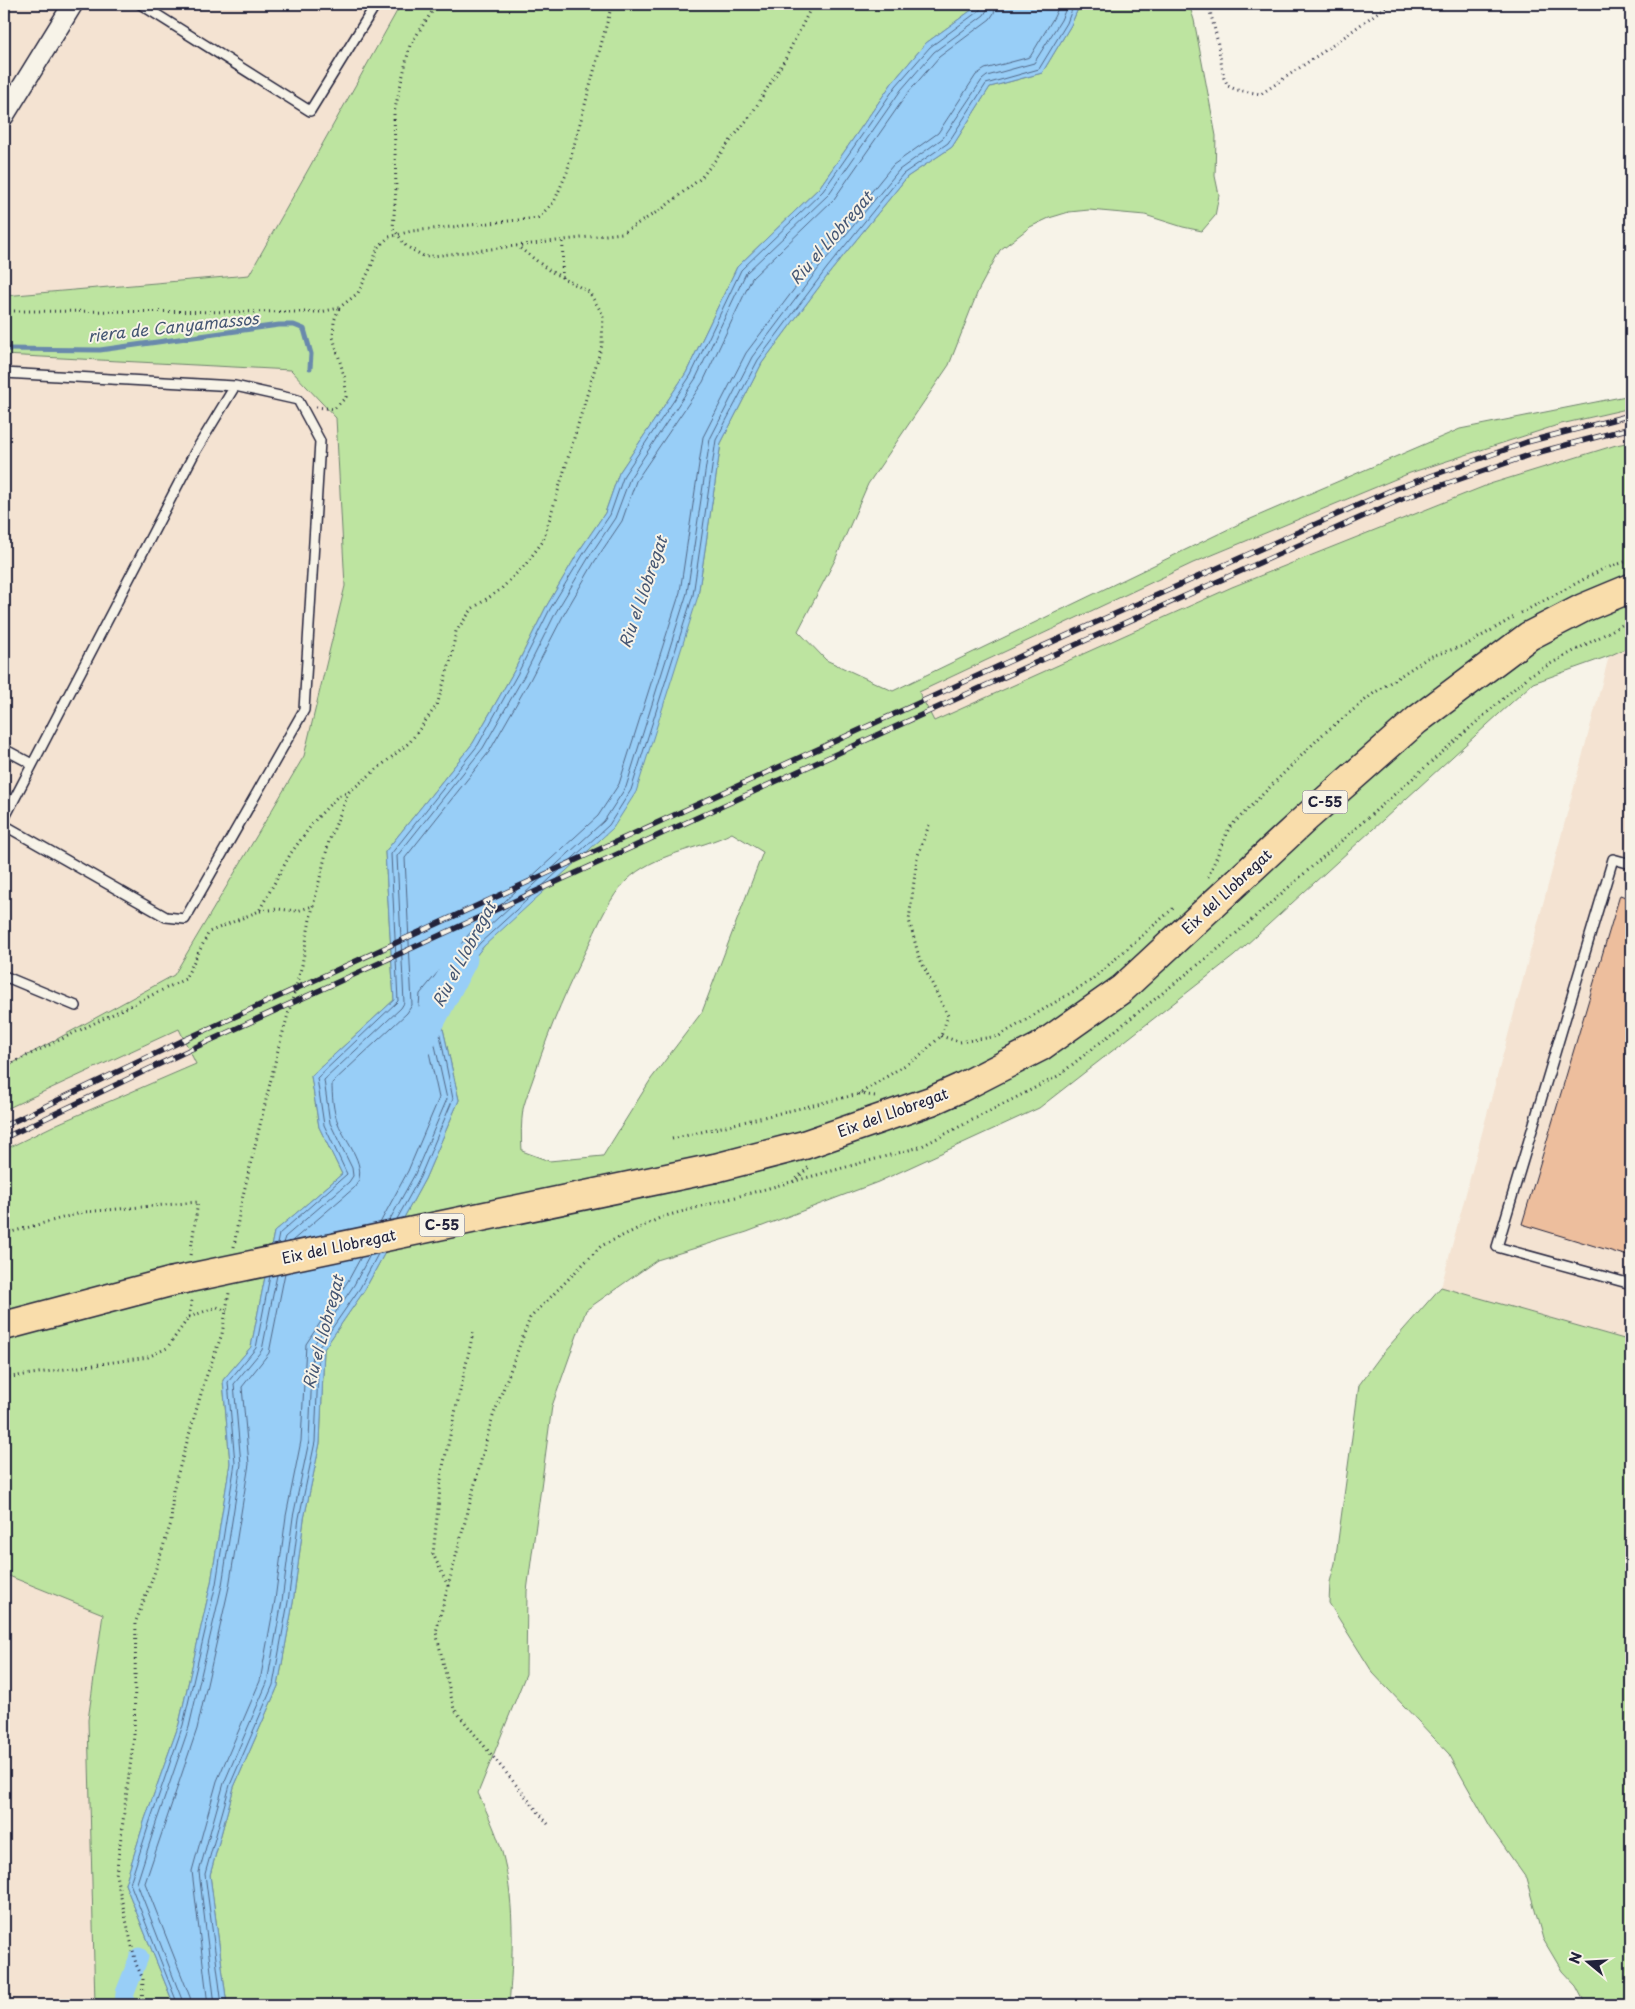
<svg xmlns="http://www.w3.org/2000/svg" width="1635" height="2009" viewBox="0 0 1635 2009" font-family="'Playpen Sans',sans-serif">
<rect width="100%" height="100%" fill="#f7f3e8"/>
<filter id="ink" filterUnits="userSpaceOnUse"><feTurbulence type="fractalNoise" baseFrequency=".02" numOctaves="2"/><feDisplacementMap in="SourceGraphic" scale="10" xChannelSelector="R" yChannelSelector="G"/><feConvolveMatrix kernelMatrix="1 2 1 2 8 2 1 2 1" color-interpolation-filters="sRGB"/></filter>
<g filter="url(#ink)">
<path fill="#f4e3d2" d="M4,4H401L249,275L4,296Z
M4,355L291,370L336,418L345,586L304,756L174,975L4,1068Z
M1631,408V442L1616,445L1490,484L1232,587L934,721L919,692L1193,563L1410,473L1561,424Z
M1631,646V1341L1441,1287L1609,656Z
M179,1028L196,1064L57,1124L4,1150V1110Z
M4,1574L103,1613L88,1720L95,2005H4Z"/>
<path fill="#bde4a0" stroke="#70836e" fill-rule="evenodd" d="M401,4H980L926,43L892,83L819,188L737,267L686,373L619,473L605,513L579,551L546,607L514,671L473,743L385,852L394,1000L311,1076L319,1127L342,1174L274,1232L251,1347L223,1380L230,1463L211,1583L179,1724L145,1819L125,1884L174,2005H95L88,1720L103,1614L4,1574V1150L57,1124L196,1064L179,1029L4,1110V1068L174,975L304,756L345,586L336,418L291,370L4,355V296L249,275Z
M1080,4H1189L1194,20L1216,136L1215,176L1219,195L1215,216L1202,231L1183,227L1145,215L1089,210L1069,212L1049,218L1030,227L1000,250L978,291L949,365L868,484L835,560L798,631L826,660L893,691L1239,524L1460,429L1631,395V408L1561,424L1410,473L1193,563L919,692L934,721L1232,587L1490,484L1616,445L1631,442V646L1609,656L1533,683L1234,956L1039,1108L878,1182L747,1232L657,1260L586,1310L552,1406L527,1591L526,1674L478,1793C488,1815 499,1837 504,1860C515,1905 513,1960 509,2005H227L210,1875L234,1787L278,1686L293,1603L304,1519L320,1443L324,1349L364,1291L425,1179L459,1100L437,1002L484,946L698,596L721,443L762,363L831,271L907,177L952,147L990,87L1042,73L1071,25ZM732,833L763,852L702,1012L651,1079L603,1156L549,1161L522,1151C521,1136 521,1123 523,1109C526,1097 531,1085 535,1073C550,1027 569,983 591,940C600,921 610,897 626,881C654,853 698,850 732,833Z
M1441,1287L1631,1341V2005H1586L1576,1986L1562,1971L1543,1939L1526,1878L1490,1827L1449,1754L1373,1673L1329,1603L1330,1582L1335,1563L1359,1385L1382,1354Z"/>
<path fill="#98cef7" stroke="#6989ac" d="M980,4H1080L1071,25L1042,73L990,87L952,147L907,177L831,271L762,363L721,443L698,596L636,792L613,828L484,946L437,1002L459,1100L425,1179L364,1291L324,1349L320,1443L304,1519L293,1603L278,1686L234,1787L210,1875L227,2005H174L125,1884L145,1819L179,1724L211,1583L230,1463L223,1380L251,1347L274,1232L342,1174L319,1127L311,1076L394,1000L385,852L473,743L514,671L546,607L579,551L605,513L619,473L686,373L737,267L819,188L892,83L926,43Z"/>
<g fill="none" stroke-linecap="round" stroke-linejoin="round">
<path stroke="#516786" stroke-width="1" d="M397,1219L420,1177L453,1099L433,1000L480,943L609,825L631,790L693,595L716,440L758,360L827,268L903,174L948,143L986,84L1039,69L1067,23L1074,4
M389,1221L415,1174L447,1099L426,1005L427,997L476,938L604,821L626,787L687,593L710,439L752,357L822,264L899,170L943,138L982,80L987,76L1034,63L1061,20L1068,4
M380,1223L408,1171L439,1098L419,1006L420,994L470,933L598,816L619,784L680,592L703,437L746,353L817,259L893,165L938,133L976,75L985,69L1030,57L1054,17L1060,4
M292,1241L354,1188C371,1168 345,1142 338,1123C333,1111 332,1095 332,1083L407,1013L412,1005L405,858L489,752L530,680L563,616L595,561L622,521L636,481L703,382L752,278L834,199L907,94L939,57L990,19L994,13L996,4
M283,1243L285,1237L349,1182L353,1176L352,1168L330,1123L324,1080L401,1008L404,1003L397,856L483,748L524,676L556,612L589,557L615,518L630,478L696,378L746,273L828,195L901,90L934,52L984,15L987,10L988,4
M277,1244L279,1234L347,1174L324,1125L317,1078L398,1001L391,854L478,745L518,673L550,609L584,553L610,515L624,475L691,375L741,270L823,191L896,86L930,47L980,10L982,4
M178,2005L130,1883L150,1821L183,1725L216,1584L235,1463L228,1382L256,1348L270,1276
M184,2005L137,1883L156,1823L189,1727L222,1585L241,1464L234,1384L262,1350L277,1275
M192,2005L190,1997L145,1883L197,1729L229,1587L249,1464L242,1387L269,1353L285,1273
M208,2005L192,1871L217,1781L260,1681L275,1600L286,1516L301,1441L306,1344L348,1281L361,1257
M215,2005L199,1872L224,1783L267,1683L282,1601L293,1517L309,1441L313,1346L354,1285L370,1255
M222,2005L205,1874L230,1785L273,1685L288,1602L299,1518L315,1442L319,1347L360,1288L378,1254"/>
<path stroke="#6989ac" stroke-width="5" d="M4,349L100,350L279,325H294L304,329L311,354L310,368"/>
<path stroke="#98cef7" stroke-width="19" d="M124,2005L125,1993L139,1957"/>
<path stroke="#98cef7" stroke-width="31" d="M418,1043L462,959"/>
</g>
<path fill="#edbe9d" stroke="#22223b" d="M1620,895L1631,899V1257L1522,1224Z"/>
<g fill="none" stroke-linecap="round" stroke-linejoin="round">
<g stroke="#22223b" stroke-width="12">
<path id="service" d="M140,4L310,111L376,4
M4,373L235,386L298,400L320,441L304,710L185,919L166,917L4,825
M4,749L32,764
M4,819L195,452L235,386
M1631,864L1613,859L1497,1247L1631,1284
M4,976L76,1006"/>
</g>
<g stroke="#22223b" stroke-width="22">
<path id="minor" d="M4,116L73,4"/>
</g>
<g stroke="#22223b" stroke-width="31">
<path id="trunk" d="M715,1168L804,1145L931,1101L960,1088L1040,1047L1122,989L1306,818L1417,720L1529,636L1583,608L1631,588
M4,1326L170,1282"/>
</g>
<path stroke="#22223b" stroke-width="3" stroke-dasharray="1 4" stroke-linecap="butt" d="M437,4L410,45L394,113L396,189L393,228L406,246L425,257L622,233L662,209L701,178L751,115L784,61L813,4
M1208,4L1216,34L1224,78L1228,86L1237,90L1261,94L1333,45L1389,4
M562,278L563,241
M4,311L320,312L339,308L358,293L371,267L378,247L389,237L412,231L538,218L554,202L567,172L612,4
M316,407L334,409L346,397L345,379L333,337L334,321L339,308
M1521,613L1603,569L1631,560
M1208,877L1229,828L1322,735L1374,693L1429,657L1466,645L1516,616
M260,911L278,909L297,911L313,906
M941,1036L960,1042L999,1036L1089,982L1176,906
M4,1067L185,979L209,932L259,911L291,853L316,819L338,796L348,792
M859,1094L875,1096
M672,1139L859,1094L921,1055L941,1036L948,1016L919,957L909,920L917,858L929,825
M793,1182L810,1166
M4,1234L84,1212L198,1202L190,1256
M234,1247L240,1208L278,1050L302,965L310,919L329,841L349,792L410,742L437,705L451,659L456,631L473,608L500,590L525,565L543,541L602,345L603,315L589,292L550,271L517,246
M189,1317L217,1307L227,1311
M4,1378L148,1357L167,1348L189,1317L192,1300
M448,1586L433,1554L442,1471L474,1329
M548,1824L454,1709L436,1632L492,1419L530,1318L601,1246L662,1217L920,1147L1058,1076L1223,945L1530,675L1631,620
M142,2005L143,1979L136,1964L116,1875L134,1736L136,1621L153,1577L171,1523L173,1490L205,1380L222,1334L229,1293"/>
<use href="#service" stroke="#f7f3e8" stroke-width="9"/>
<use href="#minor" stroke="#f7f3e8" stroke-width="19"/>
<use href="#trunk" stroke="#f9ddab" stroke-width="28"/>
<g stroke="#22223b" stroke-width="5.5">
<path id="rail" d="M4,1126L184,1040L1023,655L1394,489L1527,442L1631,415
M4,1138L187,1051L1026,667L1402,499L1532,454L1631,428"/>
</g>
<use href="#rail" stroke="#f7f3e8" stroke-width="4" stroke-dasharray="11" stroke-linecap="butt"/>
<g stroke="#22223b" stroke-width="31" stroke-linecap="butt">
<path id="trunk-bridge" d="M170,1282L715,1168"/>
</g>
<use href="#trunk-bridge" stroke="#f9ddab" stroke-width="28"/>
</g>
</g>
<g text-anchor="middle" stroke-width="4" stroke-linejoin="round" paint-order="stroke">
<g fill="#f7f3e8" stroke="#62616f" stroke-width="1">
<rect x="1302.5" y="790.5" width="45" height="23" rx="4"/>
<rect x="419.5" y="1213.5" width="45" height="23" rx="4"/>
</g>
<g font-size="14" font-weight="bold" fill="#22223b">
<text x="1325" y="807">C-55</text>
<text x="442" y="1230">C-55</text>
</g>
<g font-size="15" fill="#22223b" stroke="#f7f3e8">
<text transform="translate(1227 892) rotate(-43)" y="5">Eix del Llobregat</text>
<text transform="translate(893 1113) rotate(-20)" y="5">Eix del Llobregat</text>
<text transform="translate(339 1247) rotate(-12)" y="5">Eix del Llobregat</text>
</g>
<g font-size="16" font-style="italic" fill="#455673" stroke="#f7f3e8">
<text transform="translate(831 238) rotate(-49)" y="6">Riu el Llobregat</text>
<text transform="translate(173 327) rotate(-6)" y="6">riera de Canyamassos</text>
<text transform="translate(643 592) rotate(-71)" y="6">Riu el Llobregat</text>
<text transform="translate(464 954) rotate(-62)" y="6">Riu el Llobregat</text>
<text transform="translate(323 1332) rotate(-75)" y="6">Riu el Llobregat</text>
</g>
</g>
<rect width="1635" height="2009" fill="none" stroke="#f7f3e8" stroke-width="20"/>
<rect x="10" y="10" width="1615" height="1989" fill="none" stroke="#22223b" stroke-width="2" filter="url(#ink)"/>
<g transform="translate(1588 1962) rotate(288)" stroke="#f7f3e8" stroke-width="4" paint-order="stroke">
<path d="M0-4L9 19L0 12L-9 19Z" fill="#22223b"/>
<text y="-8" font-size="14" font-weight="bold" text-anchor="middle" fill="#22223b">N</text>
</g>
</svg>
